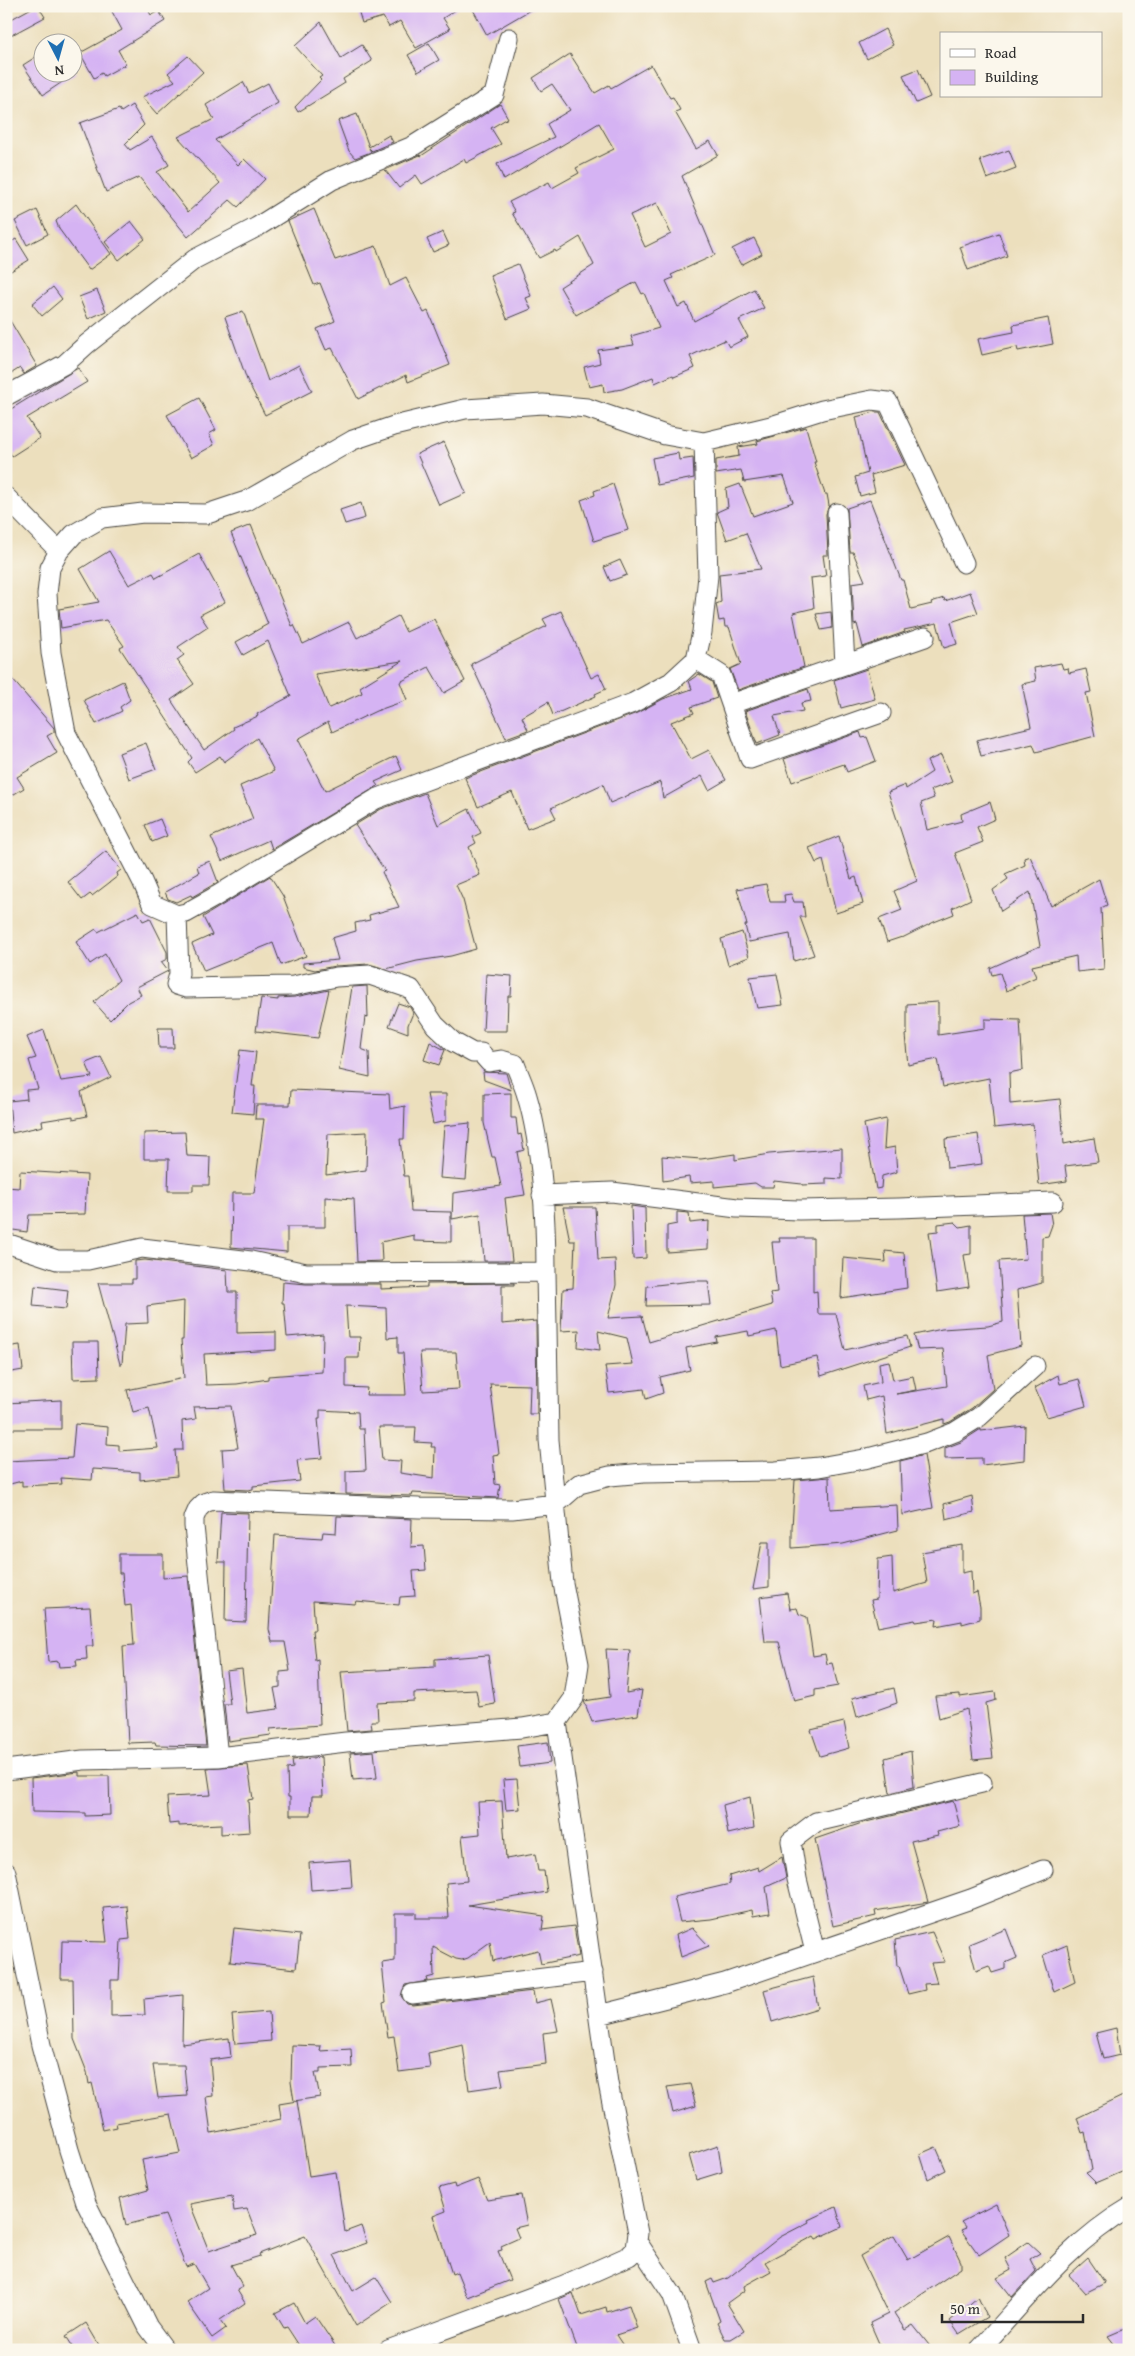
<svg xmlns="http://www.w3.org/2000/svg" width="1135" height="2356" viewBox="0 0 1135 2356" font-family="'Gentium Book Plus',serif">
<rect width="100%" height="100%" fill="#fbf7ec"/>
<filter id="ink" filterUnits="userSpaceOnUse"><feTurbulence type="fractalNoise" baseFrequency=".02" numOctaves="2"/><feDisplacementMap in="SourceGraphic" scale="10" xChannelSelector="R" yChannelSelector="G"/><feConvolveMatrix kernelMatrix="1 2 1 2 8 2 1 2 1" color-interpolation-filters="sRGB"/></filter>
<filter id="wash" filterUnits="userSpaceOnUse"><feTurbulence type="fractalNoise" baseFrequency=".0096" numOctaves="4" result="noise"/><feDisplacementMap in="SourceGraphic" scale="20" xChannelSelector="R" yChannelSelector="G"/><feGaussianBlur stdDeviation="1.12" result="paint"/><feColorMatrix in="noise" values="0 0 0 0 0 0 0 0 0 0 0 0 0 0 0 0 0 1.4 0 .05"/><feComposite in="paint" operator="in"/></filter>
<g filter="url(#wash)">
<rect width="100%" height="100%" fill="#ecdfbd"/>
<g id="blocks">
<path fill="#d5b3f3" fill-rule="evenodd" d="M35,6H38L45,17L6,38V22Z
M109,6H146L151,15L159,11L165,21L118,50L126,64L104,76L102,73L94,78L80,53L122,30Z
M357,6H462L443,18L450,29L416,48L400,21L389,27L383,17L362,23Z
M471,6H537L487,35Z
M321,22L341,58L362,45L372,61L343,79L345,83L298,112L295,107L321,80L319,78L322,76L295,46Z
M885,29L893,45L867,59L859,43Z
M429,43L439,60L418,72L408,55Z
M42,53V72H77L43,95L23,65Z
M570,54L595,93L609,85L611,88L651,65L670,98L673,97L680,110L675,112L696,149L710,141L718,155L682,176L715,255L671,275L673,278L666,281L678,307L686,303L694,321L754,289L764,308L739,320L748,337L729,347L725,340L690,356L695,368L674,377L673,375L655,383L653,377L622,389L604,392L603,384L589,387L584,367L600,363L598,350L634,345L631,336L659,328L644,293L642,294L636,282L576,315L560,287L594,265L580,237L556,252L555,250L539,258L512,213L515,212L509,202L549,182L552,188L579,173L576,168L614,149L599,123L504,180L497,164L554,137L547,124L570,110L552,84L541,91L533,78ZM657,203L671,234L645,247L630,215Z
M188,56L203,72L157,114L142,97L175,81L168,73Z
M918,69L930,97L916,103L903,75Z
M243,82L249,93L268,83L278,103L215,140L238,165L244,159L265,179L238,207L230,200L188,237L139,177L106,192L80,123L119,109L121,112L132,105L144,125L125,144L130,150L152,137L169,165L157,172L188,212L220,183L178,137L214,119L206,105Z
M500,104L508,118L491,128L501,144L466,163L464,159L422,184L416,175L399,188L385,170L420,155L421,156Z
M357,114L369,147L389,135L393,142L372,151L369,148L371,152L355,158L349,151L338,121Z
M1009,150L1016,168L987,179L980,160Z
M76,204L111,254L89,270L59,229L56,221Z
M314,209L335,260L376,246L390,286L406,278L424,313L428,311L450,365L408,382L406,375L358,399L332,348L326,350L317,329L335,321L320,283L314,285L288,221Z
M37,210L48,234L27,245L15,221Z
M131,221L145,239L119,260L105,242Z
M443,232L449,245L433,252L427,239Z
M999,233L1007,256L968,270L960,247Z
M754,238L762,254L741,265L732,249Z
M16,239L29,260L6,274V245Z
M518,264L531,296L526,298L531,309L507,319L490,275Z
M53,287L62,299L42,316L32,304Z
M97,290L106,311L88,319L79,297Z
M243,311L268,381L299,365L312,391L265,415L247,380L225,317Z
M6,314L37,366L24,374L20,368L12,373L6,364Z
M1048,318L1053,344L1018,351L1017,347L982,355L978,339L1014,332L1013,325Z
M78,368L87,382L27,418L40,438L12,456L6,446V412Z
M199,398L216,430L209,434L214,445L191,458L167,415Z
M875,412H880L905,465L871,475L875,492L860,496L855,477L868,473L856,417Z
M806,427L816,462H814L825,494H827L829,505L826,514L828,555H823L826,576L811,578L814,608L793,613L804,667L738,690L730,669L741,664L729,627H725L724,620L719,621L716,604L721,602L719,574L761,569L746,533L727,540L717,512L728,507L726,489L740,484L753,516L793,502L784,476L744,482L741,470L716,474V460L739,456L738,447L758,444L757,441Z
M444,442L466,493L439,505L417,454Z
M678,453L679,460L693,458L694,478L657,485L652,458Z
M613,484L628,530L594,541L581,500L595,495L594,491Z
M870,500L901,580H903L911,609L932,604L931,602L944,598L945,601L970,592L978,613L951,622L957,644L944,648L937,623L904,630L905,632L863,647L857,624L854,625L852,583L865,581L853,552H850L847,508Z
M361,503L365,518L345,524L340,510Z
M251,525L292,626L294,625L303,644L349,622L357,638L398,616L406,632L434,619L465,681L444,693L429,667L400,682L407,700L376,711L332,732L328,722L298,739L325,791L396,756L402,770L375,782L378,786L272,849L269,840L222,861L211,837L253,819L240,786L274,771L257,738L224,762L220,756L195,772L188,762L192,758L120,648L124,646L106,620L61,628L59,609L99,602L80,569L109,551L129,585L153,573L156,578L199,554L225,602L200,615L208,627L178,647L184,655L177,660L194,684L171,700L204,750L234,729L233,727L258,716L257,714L291,696L268,641L243,655L236,642L268,624L231,533ZM402,661L360,687L362,693L329,708L315,674Z
M620,560L627,575L610,581L604,567Z
M561,611L591,678L599,674L606,689L595,694L596,696L553,715L548,702L522,717L528,730L506,738L471,664L547,626L543,619Z
M831,612L832,628L821,630L816,614Z
M1061,663L1063,669L1068,668L1069,673L1086,669L1091,692L1086,693L1095,736L1036,752L1033,744L981,756L977,740L1031,727L1022,684L1036,681L1034,668Z
M867,669L875,699L841,708L834,680Z
M6,672L54,728V732L47,736L57,753L17,777L24,788L6,799Z
M699,674L712,682L717,698L691,707L694,713L671,722L691,759L709,750L726,780L709,790L702,776L663,798L660,782L610,803L603,784L551,808L556,818L527,829L512,792L478,807L465,778L637,713L663,699L692,689L689,681Z
M123,681L130,700L120,707L122,711L96,724L84,700Z
M808,689L811,701L801,703L803,711L774,716L780,735L757,744L745,711Z
M860,732L862,738L867,737L876,761L847,772L844,764L792,782L784,759Z
M146,743L156,769L129,779L119,753Z
M941,755L952,782L931,790L934,798L921,803L927,830L962,821L961,814L990,802L995,819L977,827L983,842L955,853L971,899L952,908L954,914L934,922L902,938V937L887,942L879,919L902,910L894,891L917,881L888,792L905,785L906,789L932,772L927,761Z
M425,793L438,825L469,809L481,833L473,837L476,843L469,847L480,875L456,885L463,900L476,949L451,956L417,961L386,969L369,964L335,966L315,970L303,967V963L338,960L332,938L356,931L355,923L370,920L369,915L399,907L382,872L385,871L355,825L381,809Z
M160,819L167,836L152,842L145,825Z
M839,836L851,879L856,877L863,904L836,913L823,860L816,863L809,848Z
M106,851L121,870L117,873L118,876L92,896L90,894L82,900L68,882Z
M1030,856L1051,906L1099,879L1107,905L1101,908L1104,969L1077,972L1076,956L1032,966L1036,977L1006,991L1000,973L992,975L990,968L1040,946L1030,892L1001,911L993,890L1008,879L1005,874L1025,865L1024,858Z
M210,861L218,882L192,897L191,895L176,902L168,899L165,892L199,873L197,866Z
M270,876L283,896L306,956L281,965L273,943L204,971L192,944L212,935L203,917Z
M766,884L770,902H785L784,895L791,894L794,902H803L805,917H800L814,955L794,961L790,934L749,942L745,925H747L737,889Z
M138,912L143,921L150,918L167,952V959L161,962L168,971L137,987L141,995L128,1002L110,1020L94,1002L119,980L105,954L90,964L76,942L96,929L98,932Z
M742,932L749,957L728,965L721,939Z
M486,974L512,976L511,996H508L507,1031H483Z
M777,974L783,1005L757,1008L750,977Z
M367,986L368,1018L365,1017L361,1049L369,1052L370,1077L339,1070L352,987Z
M329,990L318,1038L256,1031L261,998L278,1000V998L295,997Z
M938,1002V1035L985,1028V1019L1020,1020L1023,1070L1009,1073L1010,1104L1060,1099L1064,1144L1094,1138L1098,1162L1065,1166L1067,1181L1039,1185L1033,1124L994,1128L989,1078L943,1087L938,1059L908,1065L905,1035L907,1034V1004Z
M398,1003L410,1007L413,1013L408,1025V1033L389,1026Z
M158,1028H173L174,1048H159Z
M44,1030L61,1081L92,1077L86,1063L101,1057L111,1077L81,1092L87,1116L73,1119V1116L42,1121L43,1126L12,1133L9,1101L27,1099L26,1090L38,1089L29,1060L36,1058L27,1037Z
M430,1042L445,1050L439,1065L424,1060Z
M240,1050L256,1052L252,1086H255L253,1114L232,1112Z
M483,1072L506,1073L511,1090L484,1080Z
M291,1090L389,1094L390,1109L405,1106L404,1139H400L404,1176H408L411,1211L451,1212V1242L414,1241V1235L381,1242L382,1261L357,1262L354,1199L325,1197V1227H287V1252L231,1247L232,1193H254L264,1119H255L256,1105H290ZM367,1132L366,1170L326,1175L328,1134Z
M511,1093V1118H516L518,1135L521,1134L524,1150L517,1152L525,1195L505,1198L512,1261H484L480,1214L452,1219L453,1193L501,1186L495,1157H492L484,1123V1094Z
M427,1094H446V1121L433,1124Z
M886,1119L884,1149L895,1147L897,1172L882,1176L881,1188L876,1189L864,1124Z
M470,1123L466,1180L440,1178L444,1126Z
M185,1132L187,1156L210,1157L209,1185H193V1191H168L169,1159H144V1133Z
M978,1134L982,1164L947,1168L945,1139Z
M842,1148V1179L826,1178V1184L802,1185V1184L774,1181L773,1187H761L755,1183L714,1187V1181L690,1183L689,1177L663,1181L662,1156L701,1159L735,1154V1160L769,1154Z
M20,1171L87,1175L85,1214L29,1215L27,1232L6,1229V1187L19,1188Z
M631,1206L645,1208L646,1258L633,1259Z
M563,1207H595L598,1260L615,1259L616,1285L608,1318L642,1316L649,1342L772,1305L770,1293L777,1292L772,1242H780L779,1238H813V1292L817,1291L818,1314H836L845,1350L907,1336L910,1347L821,1376L817,1357L780,1365L776,1330L749,1336L748,1331L716,1337L717,1342L686,1348L690,1370L660,1377L663,1393L646,1399L644,1389L609,1393L605,1366L633,1364L627,1338L598,1331L600,1350L578,1347L579,1330L561,1331L563,1289L573,1288L575,1241H570Z
M677,1212L689,1213L690,1223L709,1221L708,1249L667,1252V1226L677,1224Z
M1050,1213L1052,1225L1048,1236L1042,1237V1283L1017,1290L1021,1346L988,1355L993,1389L972,1408L950,1422L944,1424V1419L887,1434L882,1396L866,1400L863,1386L881,1382L879,1363L889,1361L893,1380L913,1376L916,1390L896,1394L947,1386L943,1349L918,1350L914,1335L942,1329L988,1326L1003,1322L999,1261L1026,1259L1022,1214Z
M955,1222L960,1227L971,1225V1254L964,1255L969,1287L937,1292L929,1232L938,1231V1224Z
M885,1251L904,1253L907,1288L841,1298L843,1258L886,1262Z
M145,1260L227,1270L228,1292H237V1333L276,1332V1350L204,1354L206,1385L237,1384L268,1379V1376L322,1372L323,1334L287,1337L284,1303H282L283,1282L306,1284H381V1289L427,1287V1284L514,1283V1285H502V1324L536,1321L537,1414H529L530,1385L490,1384L499,1454L493,1455L495,1484L500,1485L498,1498L413,1493L412,1496L346,1494V1471L366,1470L364,1429H359L358,1412L320,1410V1419H318L322,1458L297,1460L300,1481L253,1486V1489L248,1490L225,1489L222,1449L238,1448L231,1406L194,1407L196,1419L182,1421L183,1450H175L177,1476L140,1480V1472L93,1469L92,1480L61,1478L62,1484L22,1486V1481L6,1485V1461L72,1458L75,1424L108,1427L107,1444L119,1445V1451L158,1448L149,1408L133,1412L127,1390L184,1378L181,1340H183L184,1301L147,1306L148,1323L125,1324L122,1364H120L98,1283H132V1279H135V1261ZM346,1306L386,1308L387,1338L398,1337V1353H403L406,1395H366L367,1388L346,1387V1358H359L360,1337H348ZM420,1352H456L459,1389L423,1391ZM379,1427H416L415,1442L432,1443L431,1447H435L434,1478L400,1473L401,1461L382,1460Z
M692,1281H708L711,1305L646,1306L647,1286Z
M35,1286L68,1290L66,1309L33,1306Z
M72,1342H98L99,1378L73,1379Z
M20,1345L23,1370L6,1373V1347Z
M1058,1375L1060,1384L1079,1379L1086,1406L1047,1417L1035,1388Z
M61,1400V1429H6V1403Z
M1025,1426L1024,1460L982,1465V1458L945,1459V1448L961,1442L981,1429V1431Z
M924,1455L933,1508L902,1515L900,1461Z
M829,1477L830,1509L897,1505L898,1530L843,1544L792,1548V1527L795,1480Z
M972,1496L974,1512L946,1519L944,1504Z
M221,1512L248,1513L246,1622L225,1621L226,1562H218Z
M337,1516L412,1519L411,1547L424,1546L426,1570L413,1571L415,1596L400,1597L399,1605L356,1601L355,1604L313,1601L315,1630H312L315,1660L318,1659L320,1725L270,1729L271,1735L228,1741L224,1704H230L226,1671L242,1669L247,1713L278,1709L274,1688L280,1687V1672L290,1671L285,1642H272L269,1629L275,1535L322,1538L323,1532L336,1533Z
M762,1542H769V1587L753,1589Z
M962,1545V1573L971,1571L972,1594L977,1592L980,1607V1619L962,1624V1621L936,1626L937,1619L916,1622L915,1620L878,1627L871,1600L877,1599L878,1559L892,1557L893,1593L927,1583L922,1552Z
M119,1554H163V1578L188,1576L206,1746L156,1745L155,1742L128,1743L123,1646L134,1645L131,1605L125,1606L122,1573H119Z
M787,1593L790,1609L797,1608L799,1614L807,1617L813,1656L825,1654L827,1664L832,1663L838,1686L815,1690V1696L794,1701L779,1642H765L760,1597Z
M90,1607L93,1646H86L87,1659L76,1660L77,1666L59,1667L58,1661L48,1662L44,1609Z
M606,1649L630,1650L626,1693L642,1690L638,1715L592,1722L584,1701L610,1697Z
M488,1655L495,1704L479,1707L476,1690L414,1693V1701L377,1703L378,1721H371L372,1729L347,1731L341,1672L435,1667V1659Z
M894,1688L897,1703L857,1717L852,1698Z
M995,1692L996,1700L986,1703L993,1758L973,1760L967,1709L939,1718L935,1696L960,1694V1697Z
M844,1722L849,1748L820,1756L811,1730Z
M548,1742L550,1763L520,1767L517,1746Z
M374,1751L377,1778L353,1780L350,1753Z
M911,1751L914,1787L890,1793L885,1758Z
M321,1757L323,1796H312L311,1815H290V1797H288L287,1769L293,1768L292,1760Z
M248,1765L253,1799L248,1800L250,1832L221,1834V1824L179,1826V1823L169,1824L167,1797L211,1795L207,1768Z
M79,1772V1776H109L110,1815L85,1816V1813L32,1812L31,1778Z
M517,1779L520,1809L506,1810L503,1780Z
M750,1797L754,1828L728,1834L723,1805Z
M502,1801L506,1859L535,1854L538,1871H544L547,1892L468,1905L544,1916L542,1930L574,1926L579,1956L541,1964L538,1950L493,1961L490,1942L468,1958L462,1960L456,1959L433,1947L434,1976L427,1978L428,1981L405,1985L401,1996L407,2004L413,2005L533,1991L535,2003L551,1999L558,2031L543,2033L546,2064L500,2070L503,2085L469,2090L463,2045L428,2053L430,2068L399,2072L394,2036L388,2037L383,2003L386,2002L382,1963L395,1961V1913H416V1918H449L446,1883L467,1881L462,1836L480,1834L478,1802Z
M953,1801L960,1826L937,1832L938,1835L911,1841L928,1902L875,1911L876,1916L833,1926L815,1839L862,1823Z
M782,1857L786,1878L766,1887L770,1913L753,1916L752,1910L711,1919L680,1922L674,1897L730,1884L729,1876L758,1867L759,1871Z
M350,1860L352,1887L311,1890L309,1863Z
M127,1906L130,1939L121,1940L119,1980H111V2016L145,2015L144,1999L183,1995L182,2044L229,2038L231,2057L210,2060L213,2096L206,2097L211,2133L281,2119L279,2104L297,2101L309,2176L336,2172L345,2232L361,2226L367,2243L334,2255L353,2291L376,2277L392,2302L356,2326L305,2236L259,2254L260,2256L231,2265L243,2287L237,2290L245,2303L220,2320L226,2328L212,2338L187,2302L208,2288L194,2264L186,2267L165,2215L126,2225L120,2198L148,2190L142,2160L180,2153L171,2114L116,2123L117,2127L103,2130L92,2083L89,2084L87,2072L74,2039L73,1979H61L62,1941L107,1942L103,1908ZM153,2065H184L187,2096L158,2098ZM232,2196L234,2211L247,2209L257,2235L209,2251L190,2204Z
M234,1928L300,1935L296,1969L230,1962Z
M692,1928L709,1946L681,1957L676,1935Z
M1006,1929L1017,1958L1005,1963V1969L992,1973L989,1966L976,1971L969,1944Z
M932,1932L945,1962L931,1963L937,1983L924,1984L925,1990L908,1994L899,1966H897L895,1940Z
M1067,1945L1075,1982L1054,1992L1043,1955Z
M813,1977L818,2008L772,2022L764,1990Z
M269,2012L271,2041L235,2044L232,2015Z
M1116,2028L1120,2055L1103,2059L1096,2033Z
M292,2045L321,2046L320,2051L351,2049L352,2067L320,2068V2073H315L320,2097L294,2101L291,2082Z
M690,2084L696,2106L673,2113L667,2087Z
M1129,2093V2169L1096,2183L1086,2173L1092,2170L1085,2132L1082,2133L1077,2118Z
M718,2145L722,2172L696,2180L689,2155Z
M936,2147L946,2170L928,2179L920,2154Z
M478,2179L487,2200L521,2195L527,2225L515,2228L519,2238L501,2246L502,2250L498,2251L510,2280L467,2297L457,2272L452,2274L433,2216L446,2211L439,2188L454,2184L455,2188Z
M996,2204L1009,2235L979,2255L961,2230L966,2228L961,2222Z
M836,2207L842,2227L816,2239L814,2236L765,2262L771,2271L744,2286L745,2290L727,2303L744,2331L731,2339H725L717,2323L720,2321L706,2282L712,2279L714,2283L728,2278L780,2237L809,2222L808,2220Z
M894,2236L908,2260L949,2237L961,2262V2268L894,2313L905,2330L913,2325L933,2350H882L870,2323L888,2314L860,2256Z
M1028,2242L1040,2253L1030,2259L1036,2271L1012,2297L997,2278L1011,2270L1005,2258Z
M1088,2258L1105,2283L1085,2293L1069,2275Z
M573,2293L581,2315L606,2307L607,2312L629,2305L637,2328L616,2335L626,2350H578L559,2299Z
M978,2297L987,2317L959,2334L950,2321Z
M294,2303L305,2323L315,2316L338,2350H302L287,2327L284,2328L275,2313Z
M86,2323L102,2350H75L66,2336Z
M1129,2327V2350H1119L1108,2336Z"/>
</g>
</g>
<g filter="url(#ink)">
<use href="#blocks" fill-opacity="0" stroke="#484641" stroke-width="1"/>
<g fill="none" stroke-linecap="round" stroke-linejoin="round">
<g stroke="#484641" stroke-width="21">
<path id="minor" d="M6,396L65,364L87,344L195,259L257,227L332,180L413,146L494,95L509,38
M6,497L59,551
M837,513L845,665
M696,659L721,675L750,759L881,713
M731,704L925,637
M177,915L186,913L213,898L376,799L633,703L671,682L696,659L702,632L708,576L704,442
M542,1195L612,1192L737,1208L799,1210L899,1208L1053,1202
M6,1243L57,1260H88L142,1248L251,1261L306,1273L546,1272C546,1219 542,1146 527,1096C524,1085 519,1075 515,1064L501,1060L489,1062L481,1053H473L453,1042L435,1025L411,989L370,975L336,977L293,986L186,988L176,985L179,974L177,915L152,904L142,881L66,733L51,653L47,594L50,568L59,551L74,534L102,518L143,513L207,514L246,501L353,440L394,426L465,409L543,404L587,408L665,435L704,442L771,426L822,410L872,400L888,402L964,563
M218,1757L194,1526V1518L198,1509L204,1503L213,1500L419,1508L512,1509L556,1504L579,1484L610,1476L644,1473L776,1471L819,1467L864,1459L927,1443L955,1432L979,1417L1035,1366
M6,1770L83,1760L218,1757L346,1742L522,1728L557,1722L574,1698L579,1664L563,1583L549,1440L546,1272
M6,1872L41,2045L69,2150L86,2203L148,2327L165,2350
M815,1952L797,1879L791,1841L816,1822L982,1783
M412,1994L593,1972
M599,2015L725,1983L971,1899L1043,1870
M638,2243L672,2294L692,2350
M388,2350L564,2285L629,2256L636,2249L638,2233L608,2083L557,1722
M979,2350C1025,2301 1070,2242 1129,2208"/>
</g>
<use href="#minor" stroke="#fff" stroke-width="19"/>
</g>
</g>
<rect width="1135" height="2356" fill="none" stroke="#fbf7ec" stroke-width="25"/>
<rect x="940" y="32" width="162" height="65" fill="#fbf7ec" stroke="#a8a59f"/>
<rect x="950" y="49" width="25" height="8" fill="#ffffff" stroke="#a8a59f"/>
<text x="985" y="58" font-size="15" fill="#2b2b2b">Road</text>
<rect x="950" y="70" width="25" height="15" fill="#d5b3f3" stroke="#a8a59f"/>
<text x="985" y="82" font-size="15" fill="#2b2b2b">Building</text>
<g transform="translate(58 58) rotate(174)"><circle r="24" fill="#fbf7ec" stroke="#a8a59f"/>
<path d="M0-4L9 19L0 12L-9 19Z" fill="#1f6fb2"/>
<text y="-8" font-size="14" font-weight="bold" text-anchor="middle" fill="#2b2b2b">N</text>
</g>
<path d="M942 2314v8h141v-8" fill="none" stroke="#2b2b2b" stroke-width="2.5"/>
<text x="950" y="2314" font-size="15" fill="#2b2b2b" stroke="#fbf7ec" stroke-width="4" paint-order="stroke">50 m</text>
</svg>
